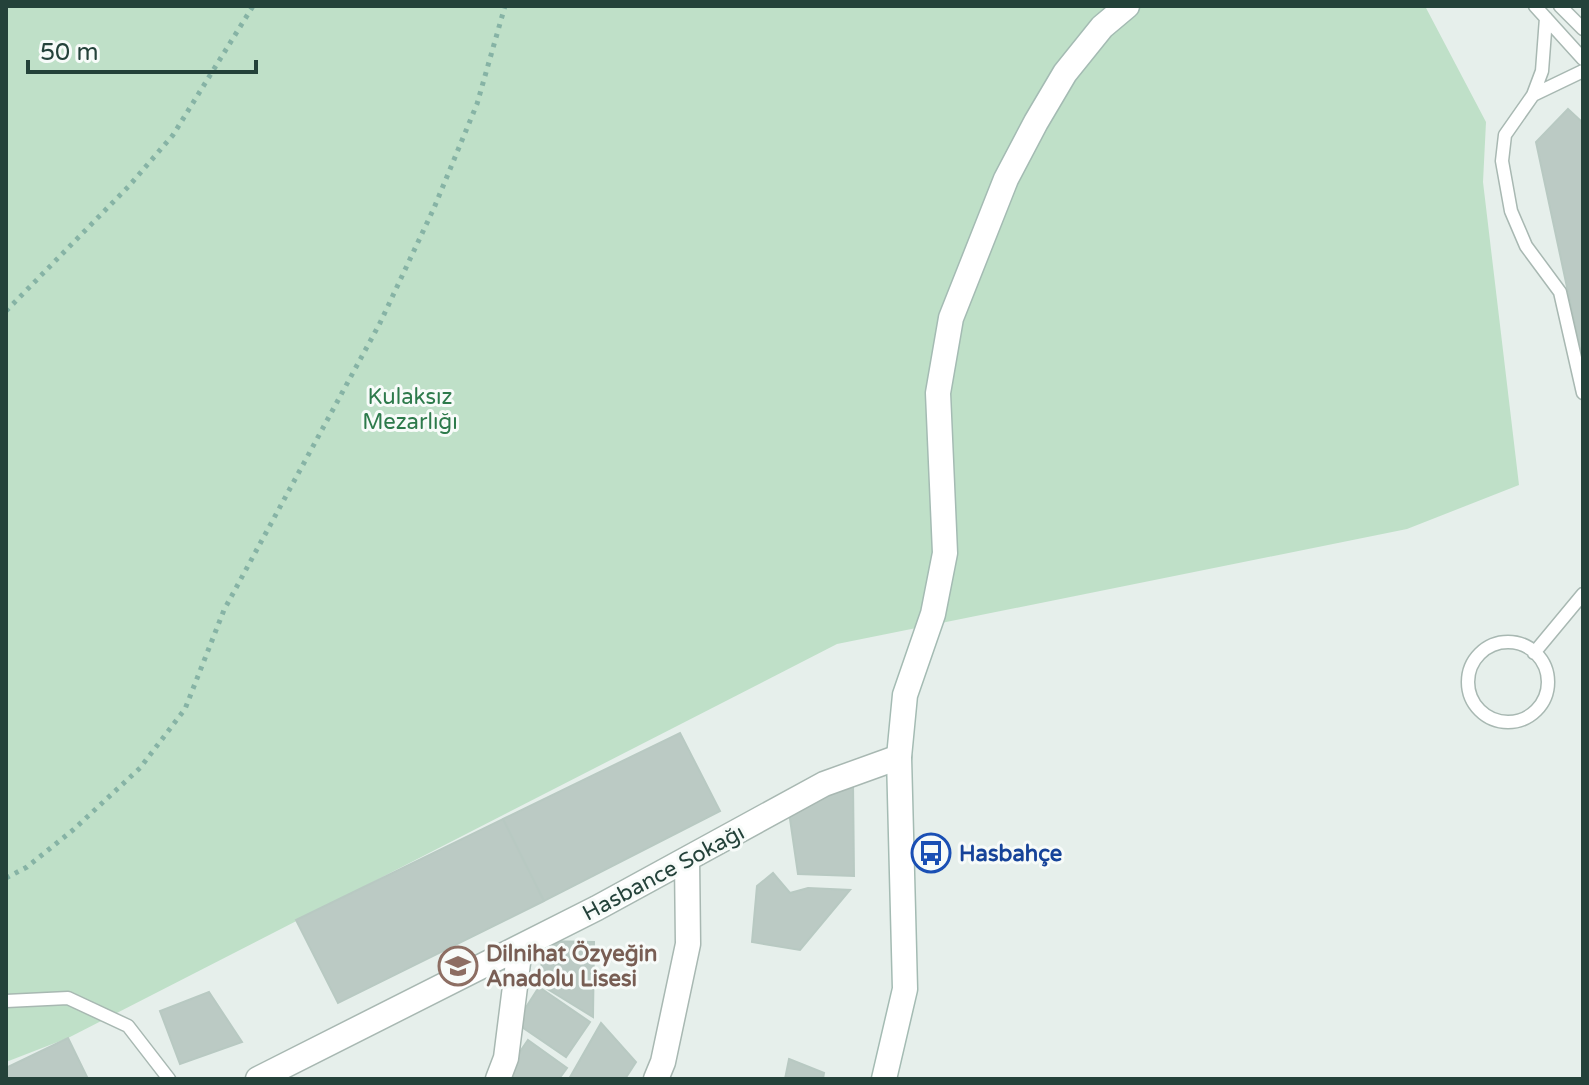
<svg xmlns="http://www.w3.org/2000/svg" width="1589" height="1085" viewBox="0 0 1589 1085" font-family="'Varela Round',sans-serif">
<rect width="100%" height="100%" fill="#e6efeb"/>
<path fill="#bfe0c8" d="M6,6H1425L1486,122L1483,182L1519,485L1407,529L837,644L68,1038L6,1062Z"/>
<path fill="#bbcac4" stroke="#b8c9c2" stroke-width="2" d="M1568,109L1583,123V362L1536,142Z
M680,733L720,811L544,901L503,819Z
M853,782L854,876L798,874L789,812Z
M503,819L544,901L338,1003L296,920Z
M773,873L790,893L808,888L850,890L800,950L752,942L757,886Z
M542,941L594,942L593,1017L541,985Z
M539,987L590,1022L566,1057L516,1023Z
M209,992L242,1042L180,1064L160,1011Z
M601,1023L636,1062L625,1079H569Z
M68,1038L88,1079H6V1068Z
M528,1040L567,1068L559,1079L502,1078Z
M789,1059L824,1073L823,1079H785Z"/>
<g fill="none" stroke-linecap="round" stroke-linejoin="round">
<g stroke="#a8b8b2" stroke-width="15">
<path id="lane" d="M1535,6L1583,59
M1560,6L1583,29
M1546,18L1542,71L1533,95L1505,135L1502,161L1511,211L1526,246L1560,292L1583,393
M1533,95L1583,71
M1468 682a40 40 0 1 1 80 0a40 40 0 1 1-80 0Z
M1534,653L1583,594
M6,1001L68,998L128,1026L169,1079"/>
</g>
<g stroke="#a8b8b2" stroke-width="27">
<path id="street" d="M258,1079L597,908L824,784L899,757
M498,1079L506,1058L520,947
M656,1079L663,1062L688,944L687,859"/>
</g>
<g stroke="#a4bbb3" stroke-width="27">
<path id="secondary" d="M884,1079L905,989L899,757L905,695L933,614L945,553L938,393L951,318L1006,179L1036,122L1065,73L1102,27L1127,6"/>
</g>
<path stroke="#86b3a5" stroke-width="5" stroke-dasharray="4 6" stroke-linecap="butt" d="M6,311L129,186L173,135L253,6
M6,878L27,867L73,830L140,768L185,709L224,610L380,323L434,208L477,104L505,6"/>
<use href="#lane" stroke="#fff" stroke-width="12"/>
<use href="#street" stroke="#fff" stroke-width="24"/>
<use href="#secondary" stroke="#fff" stroke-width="24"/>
</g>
<defs>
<g id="bus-ring" transform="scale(2)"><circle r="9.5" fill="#f7fbf9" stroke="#1a4fb4" stroke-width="1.5"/><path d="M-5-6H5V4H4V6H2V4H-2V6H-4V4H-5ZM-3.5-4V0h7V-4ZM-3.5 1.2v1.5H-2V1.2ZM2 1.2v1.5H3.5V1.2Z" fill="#1a4fb4"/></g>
<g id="school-ring" transform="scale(2)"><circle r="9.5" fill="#f7fbf9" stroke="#8d6e63" stroke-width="1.5"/><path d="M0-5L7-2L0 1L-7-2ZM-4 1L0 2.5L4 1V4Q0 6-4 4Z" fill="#8d6e63"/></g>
</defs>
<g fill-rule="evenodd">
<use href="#bus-ring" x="931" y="853"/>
<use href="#school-ring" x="458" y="966"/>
</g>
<g text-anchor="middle" stroke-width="6" stroke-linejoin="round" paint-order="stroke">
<g font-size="22" fill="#2d7a4b" stroke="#f7fbf9">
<text x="410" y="404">Kulaksız<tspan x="410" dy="25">Mezarlığı</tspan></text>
</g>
<g font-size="22" font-weight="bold" fill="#164399" stroke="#f7fbf9" text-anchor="start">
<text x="959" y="861">Hasbahçe</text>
</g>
<g font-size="22" fill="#24423a" stroke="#f7fbf9">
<text transform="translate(663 872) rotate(-28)" y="8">Hasbance Sokağı</text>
</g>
<g font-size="22" font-weight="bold" fill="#785e54" stroke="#f7fbf9" text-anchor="start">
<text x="486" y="961">Dilnihat Özyeğin<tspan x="486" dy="25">Anadolu Lisesi</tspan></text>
</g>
</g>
<rect width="1589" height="1085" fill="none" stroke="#24423a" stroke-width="16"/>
<path d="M28 60v12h228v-12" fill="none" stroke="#24423a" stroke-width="4"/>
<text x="40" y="60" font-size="24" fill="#24423a" stroke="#f7fbf9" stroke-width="6" paint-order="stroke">50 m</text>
</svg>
